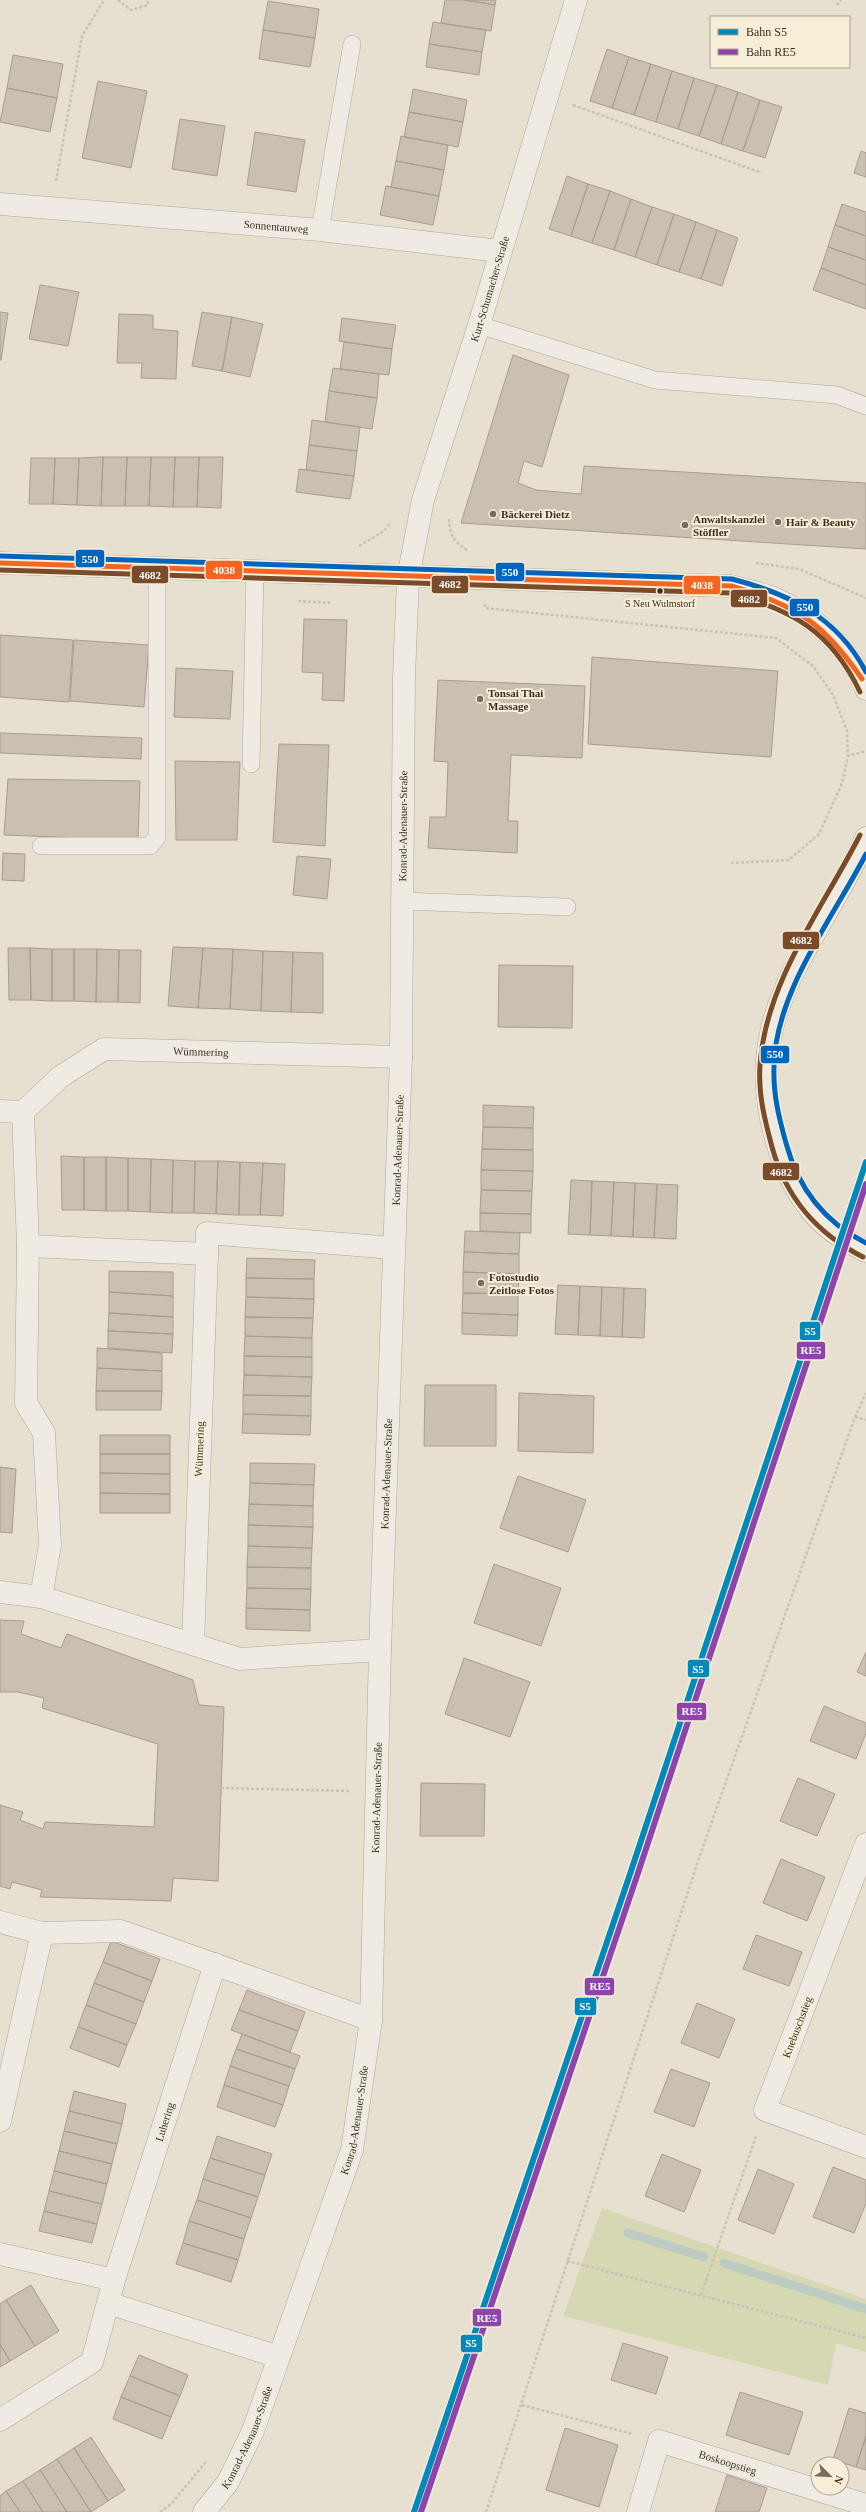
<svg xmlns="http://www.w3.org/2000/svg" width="866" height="2512" viewBox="0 0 866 2512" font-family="'Times New Roman',serif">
<rect width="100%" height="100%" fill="#e7e0d1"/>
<path fill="#d6d7b3" d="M602,2208L866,2299V2352L836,2343L828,2385L563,2316Z"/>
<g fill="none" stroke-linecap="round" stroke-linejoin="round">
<path stroke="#bcccc2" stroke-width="9" d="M628,2233L704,2257
M724,2263L866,2309"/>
</g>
<path fill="#cbbfb2" stroke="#a89c90" d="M445,0H465L495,5L491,31L441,23Z
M465,0H496L495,5Z
M268,1L319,9L315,38L263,30Z
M433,22L486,30L482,52L429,44Z
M263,30L315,38L310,67L259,59Z
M429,44L482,52L479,75L426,67Z
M607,49L629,57L612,108L590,101Z
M13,55L63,64L57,98L7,88Z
M629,57L651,64L634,115L612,108Z
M651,64L672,71L656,122L634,115Z
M672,71L694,78L678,129L656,122Z
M694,78L717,85L699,136L678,129Z
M98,81L147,91L131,168L82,158Z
M717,85L738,92L721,144L699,136Z
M7,88L57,98L50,132L0,122Z
M413,89L467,100L463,122L409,112Z
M738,92L760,100L743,151L721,144Z
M760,100L782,107L765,158L743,151Z
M409,112L463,122L458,147L404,137Z
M180,119L225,126L217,176L172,169Z
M255,132L305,140L296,192L247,185Z
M401,136L448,145L444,170L396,161Z
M861,151L866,153V177L854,173Z
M396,161L444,170L439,196L391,187Z
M567,176L588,184L571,236L549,229Z
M588,184L610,191L592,243L571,236Z
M386,186L439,196L433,225L380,215Z
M610,191L631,199L614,250L592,243Z
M631,199L652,207L635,257L614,250Z
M842,204L866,212V236L835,225Z
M652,207L674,214L657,265L635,257Z
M674,214L696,222L679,272L657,265Z
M696,222L717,230L701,279L679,272Z
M835,225L866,236V260L828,247Z
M717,230L738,238L722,286L701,279Z
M828,247L866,260V285L821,268Z
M821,268L866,285V309L813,290Z
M40,285L79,292L68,346L29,339Z
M0,312L8,313L1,360H0Z
M202,312L232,317L222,371L192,366Z
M119,314L153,315V329L178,331L176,379L141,378L142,363H117Z
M232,317L263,324L250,377L222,371Z
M342,318L396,325L392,349L339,341Z
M344,342L392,349L389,375L340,369Z
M513,355L569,375L542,467L524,461L518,483L536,490L581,494L584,466L866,483V549L461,523Z
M333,368L379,374L377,398L329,391Z
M329,391L377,398L372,429L325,422Z
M312,420L360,427L357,451L309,445Z
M309,445L357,451L354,476L306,470Z
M103,457L101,506L77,505L79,458Z
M103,457H127L125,506H101Z
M127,457H151L149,506H125Z
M151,457H175L173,507L149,506Z
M175,457H199L197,507H173Z
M199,457H223L221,508L197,507Z
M31,458H55L53,504H29Z
M55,458H79L77,505L53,504Z
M299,469L354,476L350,499L296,492Z
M304,619L347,620L344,701L322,700L323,673L302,672Z
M0,635L73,640L69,702L0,697Z
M74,640L149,645L144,707L70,701Z
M592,657L778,671L771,757L588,744Z
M176,668L233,671L230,719L174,717Z
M438,680L585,686L582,758L511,755L508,821H518L517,853L428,848L430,817H446L448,762L434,761Z
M0,733L142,738L141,759L0,753Z
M279,744L329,745L325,846L273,842Z
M175,761L240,762L237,840H176Z
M8,779L140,781L138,840L4,835Z
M3,853L25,854L24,881L2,880Z
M297,856L331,859L327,899L293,895Z
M173,947L203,948L198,1008L168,1006Z
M8,948H30L31,1000H9Z
M30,948L52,949V1001L31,1000Z
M203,948L233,949L230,1009L198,1008Z
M52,949H74V1001H52Z
M74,949H97L96,1002L74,1001Z
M97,949L119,950L118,1002H96Z
M233,949L263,951L261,1011L230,1009Z
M119,950H141L140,1003L118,1002Z
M263,951L293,952L291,1012L261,1011Z
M293,952L323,953V1013L291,1012Z
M499,965L573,966L572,1028L498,1027Z
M483,1105L534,1107L533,1128L483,1127Z
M483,1127L533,1128V1150L482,1149Z
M482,1149L533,1150V1171L481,1170Z
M61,1156L84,1157V1210H62Z
M84,1157H106V1211L84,1210Z
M106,1157L128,1158V1211H106Z
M128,1158L151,1159L150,1212L128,1211Z
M151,1159L173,1160L172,1213L150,1212Z
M173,1160L195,1161L194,1213H172Z
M195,1161H218L216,1214L194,1213Z
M218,1161L240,1162L239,1215L216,1214Z
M240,1162L263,1163L260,1215H239Z
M263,1163L285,1164L283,1216L260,1215Z
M481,1170L533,1171L532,1191L481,1190Z
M571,1180L592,1181L590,1235L568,1234Z
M592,1181L614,1182L611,1236L590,1235Z
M614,1182L635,1183L633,1237L611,1236Z
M635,1183L657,1184L654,1238L633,1237Z
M657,1184L678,1185L676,1239L654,1238Z
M481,1190L532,1191L531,1214L480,1213Z
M480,1213L531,1214V1233L480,1231Z
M465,1231L520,1233L519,1254L464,1252Z
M464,1252L519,1254V1274L463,1272Z
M247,1258L315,1260L314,1279L246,1278Z
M109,1271L173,1272V1296L109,1292Z
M463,1272L519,1274L518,1294L463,1293Z
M246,1278L314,1279V1299L246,1297Z
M558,1285L580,1286L578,1335L555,1334Z
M580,1286L602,1287L600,1336L578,1335Z
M602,1287L624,1288L622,1337L600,1336Z
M624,1288L646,1289L644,1338L622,1337Z
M109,1292L173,1296V1317L109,1313Z
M463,1293L518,1294V1315L462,1313Z
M246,1297L314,1299L313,1318L245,1317Z
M109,1313L173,1317V1334L108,1331Z
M462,1313L518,1315L517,1336L462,1334Z
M245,1317L313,1318L312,1338L245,1336Z
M108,1331L173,1334L172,1353L108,1348Z
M245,1336L312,1338V1357L244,1356Z
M97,1348L162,1353V1371L97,1368Z
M244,1356L312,1357V1377L244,1375Z
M97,1368L162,1371V1391H96Z
M244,1375L312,1377L311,1396L243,1395Z
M425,1385H496V1446H424Z
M96,1391H162L161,1410H96Z
M519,1393L594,1396L593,1453L518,1451Z
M243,1395L311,1396V1416L243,1414Z
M243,1414L311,1416L310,1435L242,1433Z
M100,1435H170V1454H100Z
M100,1454H170V1474L100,1473Z
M250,1463L315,1464L314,1485L250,1483Z
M0,1467L16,1469L12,1533L0,1532Z
M100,1473L170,1474V1494L100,1493Z
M518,1476L586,1500L568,1552L500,1528Z
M250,1483L314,1485L313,1506L249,1504Z
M100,1493L170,1494V1513H100Z
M249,1504L313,1506V1527L248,1525Z
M248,1525L313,1527L312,1548L248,1546Z
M248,1546L312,1548L311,1568L247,1567Z
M494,1564L561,1588L541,1646L474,1623Z
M247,1567L311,1568V1589L247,1588Z
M247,1588L311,1589L310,1610L246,1608Z
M246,1608L310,1610V1631L246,1629Z
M0,1620L24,1621L21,1634L61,1648L67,1634L193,1680L199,1705L224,1707L218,1881L173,1878L171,1901L40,1897L42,1890L12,1882L10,1889L0,1886V1805L23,1812L20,1820L43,1829L45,1822L154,1827L158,1744L42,1708L44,1698L18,1692H0Z
M866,1652V1676L857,1672Z
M464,1658L530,1682L510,1737L445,1714Z
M824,1706L866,1723V1733L856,1759L810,1741Z
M798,1778L835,1794L817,1836L780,1821Z
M421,1783L485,1784L484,1836H420Z
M781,1859L825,1877L807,1921L763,1903Z
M756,1935L802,1952L789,1986L743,1969Z
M111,1941L160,1959L152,1981L103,1962Z
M103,1962L152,1981L144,2002L94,1983Z
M94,1983L144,2002L136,2024L86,2005Z
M247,1990L305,2012L298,2031L239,2010Z
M697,2003L735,2019L719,2058L681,2043Z
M86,2005L136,2024L127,2045L78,2027Z
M239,2010L298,2031L290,2052L231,2030Z
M78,2027L127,2045L119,2067L70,2048Z
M242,2034L300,2056L295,2069L236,2049Z
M236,2049L295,2069L289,2086L230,2066Z
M230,2066L289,2086L283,2105L224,2085Z
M671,2069L710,2083L694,2127L654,2112Z
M224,2085L283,2105L275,2127L217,2107Z
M74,2091L126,2104L122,2124L69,2111Z
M69,2111L122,2124L117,2144L64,2131Z
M64,2131L117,2144L112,2164L59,2151Z
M217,2136L272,2154L265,2175L210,2158Z
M59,2151L112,2164L107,2184L54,2171Z
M662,2154L701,2170L684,2212L645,2196Z
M210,2158L265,2175L258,2197L203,2179Z
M833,2167L866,2180V2203L854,2233L813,2217Z
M758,2169L794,2184L774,2234L738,2220Z
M54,2171L107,2184L102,2204L49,2191Z
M203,2179L258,2197L251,2218L197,2200Z
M49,2191L102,2204L97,2224L44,2211Z
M197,2200L251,2218L244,2239L189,2221Z
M44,2211L97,2224L92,2243L39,2231Z
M189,2221L244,2239L238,2260L183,2243Z
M183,2243L238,2260L231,2282L176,2264Z
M31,2285L59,2331L35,2346L6,2300Z
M6,2300L35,2346L10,2361L0,2344V2304Z
M623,2343L668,2357L656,2394L611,2380Z
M0,2344L10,2361L0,2367Z
M139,2355L188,2375L180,2396L130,2376Z
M130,2376L180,2396L171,2417L121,2397Z
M740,2392L803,2412L789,2455L726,2435Z
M121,2397L171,2417L162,2439L113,2419Z
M849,2408L866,2413V2436L856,2467L833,2460Z
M565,2428L618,2445L599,2507L546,2490Z
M866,2436V2470L856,2467Z
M91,2437L125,2490L108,2501L74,2448Z
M74,2448L108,2501L91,2512L57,2459Z
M57,2459L91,2512H67L40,2470Z
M40,2470L67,2512H43L23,2481Z
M727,2475L767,2488L759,2512H715Z
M23,2481L43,2512H20L6,2491Z
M6,2491L20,2512H0V2496Z"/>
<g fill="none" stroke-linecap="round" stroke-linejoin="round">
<g stroke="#ada599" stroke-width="18">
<path id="service" d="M320,230L352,44
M479,325L655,380L837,395L866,406
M251,764L255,572
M41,846H150L157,837V568
M402,901L567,907"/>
</g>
<g stroke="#ada599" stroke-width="23">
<g id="minor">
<path id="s1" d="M0,204L320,230L500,251"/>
<path id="s2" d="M0,1111L23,1112L60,1077L104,1049L401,1057"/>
<path d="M23,1112L28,1246L26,1403L44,1433L50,1545L41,1597"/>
<path d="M28,1246L207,1254L193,1644"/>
<path d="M207,1254V1233L393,1248"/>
<path d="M0,1592L41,1597L240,1659L380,1650"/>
<path d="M866,1844L765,2110L866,2147"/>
<path d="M0,1922L42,1933L121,1931L371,2020"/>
<path d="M0,2121L42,1933"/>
<path d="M0,2254L114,2280L92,2362L0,2420"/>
<path id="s3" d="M114,2280L215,1964"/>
<path d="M108,2303L279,2357"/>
<path id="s4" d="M204,2512L228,2482L253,2431L352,2150L371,2020L380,1650L401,1057L404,677L408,578L423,500L479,325L576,0"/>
<path id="s5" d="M638,2512L659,2441L866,2505"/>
</g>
</g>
<g stroke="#ada599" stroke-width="23">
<path id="tertiary" d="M0,563L731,586C745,590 762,593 776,599C815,616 850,649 866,689
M866,838C812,956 731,1020 783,1160C800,1204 823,1231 866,1251"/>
</g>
<path stroke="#c8c2b9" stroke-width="2.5" stroke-dasharray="3 2" stroke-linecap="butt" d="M118,0L131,10L148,5V0
M837,5L841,0
M573,105L762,173
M56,181L82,36L104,0
M449,519C450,535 453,541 467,550
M359,546L384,531L390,523
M756,563L799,569L866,598
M298,601L329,603V601
M485,604V608L776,638L813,666L833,695L847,731L848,756
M731,863L789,860L819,834L841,786L848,756L866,751
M855,1417L866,1420
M221,1788L351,1791
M567,2261L866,2338
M701,2295L756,2136
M522,2405L633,2434
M160,2512L171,2504L206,2462
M486,2512L699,1858L855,1417L866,1393"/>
<use href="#service" stroke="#efebe3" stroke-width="17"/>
<use href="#minor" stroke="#efebe3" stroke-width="22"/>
<use href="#tertiary" stroke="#efebe3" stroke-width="22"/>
<g stroke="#f7eed8" stroke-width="8">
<path id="bus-1" d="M0,563L731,586C797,606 823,622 862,679"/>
</g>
<g stroke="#f7eed8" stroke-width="8">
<path id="bus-2" d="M0,570L730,593C792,610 831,631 860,692
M860,835C823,908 765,982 760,1066C758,1094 765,1121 772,1147C786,1198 816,1233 863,1257"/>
</g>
<g stroke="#f7eed8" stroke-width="8">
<path id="bus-3" d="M0,556L732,579C790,594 837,617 866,672
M866,854C833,918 774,994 774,1068C773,1094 779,1118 786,1143C798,1188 824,1222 866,1243"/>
</g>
<use href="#bus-1" stroke="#f26522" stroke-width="5"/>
<use href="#bus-2" stroke="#7a4b2a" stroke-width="5"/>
<use href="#bus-3" stroke="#0065bd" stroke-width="5"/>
<g stroke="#f7eed8" stroke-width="9">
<path id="rail-1" d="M414,2512L630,1874L866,1162"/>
</g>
<g stroke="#f7eed8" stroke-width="9">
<path id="rail-2" d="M421,2512L637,1876L866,1184"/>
</g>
<use href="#rail-1" stroke="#0089bb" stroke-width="6"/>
<use href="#rail-2" stroke="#8e44ad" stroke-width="6"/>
</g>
<g fill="#786c5e" stroke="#f7eed8" stroke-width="1.5">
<circle cx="493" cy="514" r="4"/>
<circle cx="778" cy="522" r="4"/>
<circle cx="685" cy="525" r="4"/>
<circle cx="480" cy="699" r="4"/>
<circle cx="481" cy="1283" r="4"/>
</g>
<circle fill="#3d2e20" stroke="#f7eed8" stroke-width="1.5" cx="660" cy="591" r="3.5"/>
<g text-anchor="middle" stroke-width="4" stroke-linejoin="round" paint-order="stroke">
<g font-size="10" fill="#3d2e20" stroke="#f7eed8">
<text x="660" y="607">S Neu Wulmstorf</text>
</g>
<g font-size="11" fill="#3d2e20" stroke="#f7eed8">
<text dy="4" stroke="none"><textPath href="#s1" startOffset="277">Sonnentauweg</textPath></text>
<text dy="4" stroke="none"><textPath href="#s4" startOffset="2268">Kurt-Schumacher-Straße</textPath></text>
<text dy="4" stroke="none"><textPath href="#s4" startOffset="1719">Konrad-Adenauer-Straße</textPath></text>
<text dy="4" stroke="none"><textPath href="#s2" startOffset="223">Wümmering</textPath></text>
<text dy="4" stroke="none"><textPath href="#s4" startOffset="1395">Konrad-Adenauer-Straße</textPath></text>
<text transform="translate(199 1449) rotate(-88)" y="4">Wümmering</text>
<text dy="4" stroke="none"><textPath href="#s4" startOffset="1071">Konrad-Adenauer-Straße</textPath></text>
<text dy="4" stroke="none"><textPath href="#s4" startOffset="747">Konrad-Adenauer-Straße</textPath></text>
<text transform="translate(797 2027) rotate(-69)" y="4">Knebuschstieg</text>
<text dy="4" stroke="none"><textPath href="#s4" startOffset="423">Konrad-Adenauer-Straße</textPath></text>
<text dy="4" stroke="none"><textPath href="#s3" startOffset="166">Luhering</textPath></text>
<text dy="4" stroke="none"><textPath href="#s4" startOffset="87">Konrad-Adenauer-Straße</textPath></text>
<text dy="4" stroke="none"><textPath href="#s5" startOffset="146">Boskoopstieg</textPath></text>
</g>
<g font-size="11" font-weight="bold" fill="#3d2e20" stroke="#f7eed8" text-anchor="start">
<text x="501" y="518">Bäckerei Dietz</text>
<text x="693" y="523">Anwaltskanzlei<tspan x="693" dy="13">Stöffler</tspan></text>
<text x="786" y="526">Hair &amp; Beauty</text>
<text x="488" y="697">Tonsai Thai<tspan x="488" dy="13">Massage</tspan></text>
<text x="489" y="1281">Fotostudio<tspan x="489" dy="13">Zeitlose Fotos</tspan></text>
</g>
</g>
<g stroke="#f7eed8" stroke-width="1.5">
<rect x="75" y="549" width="30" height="19" rx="4" fill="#0065bd"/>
<rect x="205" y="560" width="38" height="20" rx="4" fill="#f26522"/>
<rect x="495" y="562" width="30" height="20" rx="4" fill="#0065bd"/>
<rect x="131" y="565" width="38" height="19" rx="4" fill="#7a4b2a"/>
<rect x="431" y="575" width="38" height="19" rx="4" fill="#7a4b2a"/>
<rect x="683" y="575" width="38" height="20" rx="4" fill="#f26522"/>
<rect x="730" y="589" width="38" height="19" rx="4" fill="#7a4b2a"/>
<rect x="789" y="598" width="31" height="19" rx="4" fill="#0065bd"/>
<rect x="782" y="931" width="38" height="19" rx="4" fill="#7a4b2a"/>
<rect x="760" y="1045" width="30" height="19" rx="4" fill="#0065bd"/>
<rect x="762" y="1162" width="38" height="19" rx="4" fill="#7a4b2a"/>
<rect x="799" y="1321" width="22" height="20" rx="4" fill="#0089bb"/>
<rect x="796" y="1341" width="30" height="19" rx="4" fill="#8e44ad"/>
<rect x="687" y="1659" width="23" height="19" rx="4" fill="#0089bb"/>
<rect x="676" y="1702" width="31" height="19" rx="4" fill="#8e44ad"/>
<rect x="584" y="1977" width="31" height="19" rx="4" fill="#8e44ad"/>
<rect x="574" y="1997" width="23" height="19" rx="4" fill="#0089bb"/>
<rect x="472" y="2308" width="30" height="19" rx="4" fill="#8e44ad"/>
<rect x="460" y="2334" width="23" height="19" rx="4" fill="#0089bb"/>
</g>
<g font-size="11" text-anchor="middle" font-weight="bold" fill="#fff">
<text x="90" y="563">550</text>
<text x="224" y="574">4038</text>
<text x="510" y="576">550</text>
<text x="150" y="579">4682</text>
<text x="450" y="588">4682</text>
<text x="702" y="589">4038</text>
<text x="749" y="603">4682</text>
<text x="805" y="611">550</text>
<text x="801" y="944">4682</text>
<text x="775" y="1058">550</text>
<text x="781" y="1176">4682</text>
<text x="810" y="1335">S5</text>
<text x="811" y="1354">RE5</text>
<text x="698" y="1673">S5</text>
<text x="692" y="1715">RE5</text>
<text x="600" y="1990">RE5</text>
<text x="585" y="2010">S5</text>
<text x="487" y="2322">RE5</text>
<text x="471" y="2347">S5</text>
</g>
<rect x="710" y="16" width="140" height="52" fill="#f7eed8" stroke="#ada18e"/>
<rect x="718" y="29" width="20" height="6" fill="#0089bb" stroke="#ada18e"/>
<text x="746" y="36" font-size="12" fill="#3d2e20">Bahn S5</text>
<rect x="718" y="49" width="20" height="6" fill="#8e44ad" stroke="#ada18e"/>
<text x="746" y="56" font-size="12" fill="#3d2e20">Bahn RE5</text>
<g transform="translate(830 2476) rotate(114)"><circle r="19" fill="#f7eed8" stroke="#ada18e"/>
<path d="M0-3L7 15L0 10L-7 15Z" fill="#786c5e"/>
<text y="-6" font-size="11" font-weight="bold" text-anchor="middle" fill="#3d2e20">N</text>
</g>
</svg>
